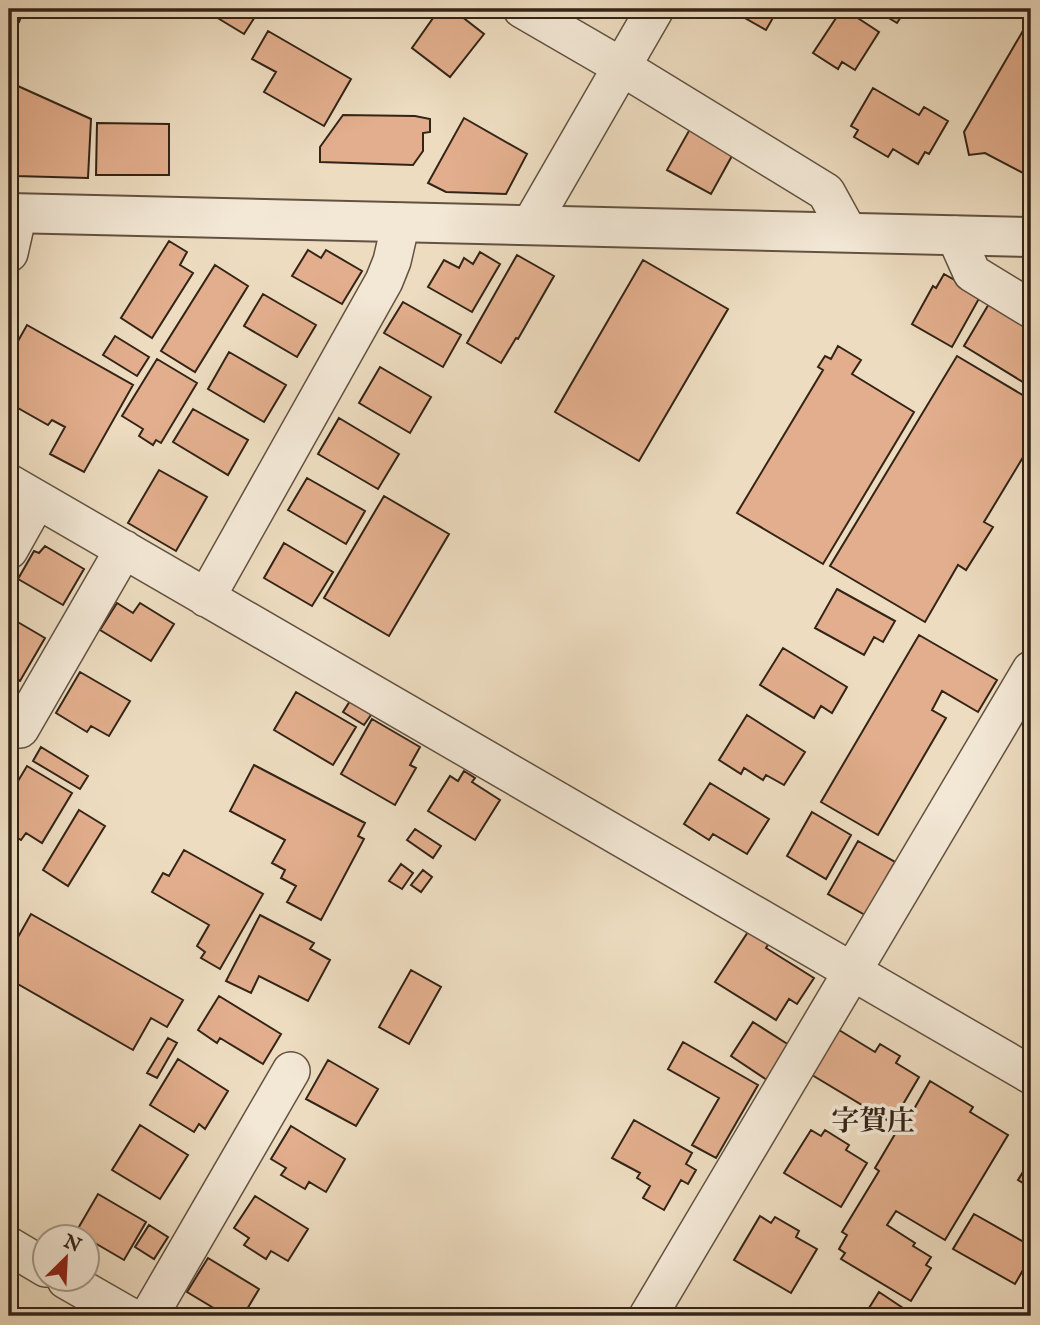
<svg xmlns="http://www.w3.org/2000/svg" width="1040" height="1325" viewBox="0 0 1040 1325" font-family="'IM FELL English','Noto Serif JP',serif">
<rect width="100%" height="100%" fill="#eddcc0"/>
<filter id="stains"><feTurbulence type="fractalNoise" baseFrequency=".00286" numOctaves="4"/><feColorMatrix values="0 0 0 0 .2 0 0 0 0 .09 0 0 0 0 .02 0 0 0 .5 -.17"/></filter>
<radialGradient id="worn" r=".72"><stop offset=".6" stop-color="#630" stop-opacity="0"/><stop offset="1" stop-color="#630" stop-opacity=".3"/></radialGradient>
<path fill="#e2ae8d" stroke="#332417" stroke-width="2" d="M9,9H24L19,22L9,18Z
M214,9H260L244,34L211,14Z
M426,9H452L484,34L450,77L412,48L433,18L426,10Z
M590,9H606L602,15Z
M729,9H778L766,30Z
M842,9H844L879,32L855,70L842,62L838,69L813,53Z
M874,9H906L897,23Z
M1031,17V159L1023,173L985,153L969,155L964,132Z
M268,31L351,79L324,126L264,92L276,72L252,59Z
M9,82L91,119L88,178L15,176L16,124L9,123Z
M873,88L919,115L924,107L948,121L929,154L925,152L918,164L893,149L888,157L854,137L858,130L851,126Z
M343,115L415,116L430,119V132L423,133V151L413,165L320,162V147Z
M464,118L527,154L506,194L446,192L428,183Z
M97,123L169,124V175H96Z
M690,129L733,154L711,194L667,170Z
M169,241L187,252L180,265L193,273L152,338L121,318Z
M308,250L321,258L326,250L362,271L342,304L292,276Z
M480,252L500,264L472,312L428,287L444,260L459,268L464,258L473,264Z
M517,255L554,276L518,339L516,338L501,363L467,343Z
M643,260L728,309L639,461L555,412Z
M215,265L248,286L195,372L161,351Z
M944,274L981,295L952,347L912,324L933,286L936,288Z
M263,294L316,325L297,357L244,326Z
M403,302L461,335L443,367L384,333Z
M990,302L1031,326V387L964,346Z
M27,325L133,385L84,472L50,454L65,427L52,420L48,425L9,403V357Z
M115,336L149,357L137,376L103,355Z
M838,346L861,360L852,374L914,412L823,564L737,513L823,370L818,367L825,356L831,359Z
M229,352L286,385L264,422L208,389Z
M957,356L1031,400V444L984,522L993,527L966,570L958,565L925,622L830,566Z
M157,359L197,383L161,443L156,440L153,445L139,436L143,429L122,416Z
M380,367L431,397L410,433L359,403Z
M193,409L248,440L228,475L173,442Z
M339,418L399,454L378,489L318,454Z
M159,470L207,497L176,551L128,523Z
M307,478L365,511L346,544L288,510Z
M384,496L449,534L389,636L324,598Z
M284,543L333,572L312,606L264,578Z
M45,546L84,569L63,605L18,579L34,551L39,553Z
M837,589L895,621L883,642L874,637L864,655L815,628Z
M117,603L133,613L140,603L174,624L151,661L100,630Z
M16,621L45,638L20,681L9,675V634Z
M919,635L997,680L978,712L942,691L932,710L946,718L878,835L821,802Z
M783,648L847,687L832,713L821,706L814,718L760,685Z
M80,672L130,701L109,736L91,726L87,732L56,713Z
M296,692L356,727L333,765L274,730Z
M352,698L373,712L364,725L343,712Z
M747,715L805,752L784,785L766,775L763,780L744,768L741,774L719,760Z
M372,719L420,747L410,765L416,768L395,805L341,774Z
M41,747L88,776L80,789L33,761Z
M9,764L15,768L9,779Z
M254,765L365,823L358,836L364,839L321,920L287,902L296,886L281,878L285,870L272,863L285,840L230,811Z
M27,766L72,793L42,843L26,833L21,840L9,833V796Z
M464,771L475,778L472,782L500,800L475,840L428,811L450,776L458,781Z
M710,783L769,819L747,854L713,834L709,840L684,824Z
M79,810L105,826L68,886L43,870Z
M812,812L851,835L826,879L787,856Z
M415,829L441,846L433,858L407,840Z
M858,841L895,862L865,915L828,894Z
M184,850L263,894L220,969L201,958L205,952L197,946L209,925L152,892L163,873L169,876Z
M401,864L413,873L402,889L389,881Z
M423,870L432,877L421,892L411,885Z
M31,914L183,1000L167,1027L151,1018L133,1050L9,979V953Z
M260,915L314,943L310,949L330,960L308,1001L259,976L251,993L226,981Z
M750,929L770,942L766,948L814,978L797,1004L789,999L776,1020L715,982Z
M411,970L441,987L409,1044L379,1027Z
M219,996L281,1034L263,1064L220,1038L217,1043L198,1030Z
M753,1022L789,1045L767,1080L731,1056Z
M839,1030L875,1052L880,1044L900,1056L896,1063L919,1077L892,1123L812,1075Z
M168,1038L177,1043L157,1078L147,1073Z
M683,1042L758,1085L716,1158L692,1145L719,1098L668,1069Z
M178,1059L228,1091L205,1129L199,1124L194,1132L150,1105Z
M328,1060L378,1089L356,1126L306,1099Z
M930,1081L973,1107L970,1112L1008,1135L945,1240L896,1211L887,1225L915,1243L913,1246L931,1257L926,1265L931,1268L911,1301L841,1259L845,1253L839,1249L847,1235L842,1232L879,1171L875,1168L911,1107L914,1109Z
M634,1120L692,1153L686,1164L696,1170L688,1184L681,1180L664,1210L643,1198L650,1186L637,1178L640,1173L612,1158Z
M140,1125L188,1155L160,1199L112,1170Z
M291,1126L345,1159L326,1192L309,1182L305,1189L281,1175L286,1168L271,1159Z
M811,1130L821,1136L825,1130L849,1145L846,1150L867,1163L841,1207L784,1173Z
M1031,1159V1188L1018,1180Z
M98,1194L146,1222L124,1260L76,1232Z
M255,1196L308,1229L288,1261L271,1251L266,1259L244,1245L249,1238L234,1228Z
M974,1214L1031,1246V1256L1015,1284L953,1249Z
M760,1216L771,1223L775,1217L799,1231L796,1237L817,1249L791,1293L734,1260Z
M149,1225L168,1237L154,1259L135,1247Z
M208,1258L259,1289L243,1316H227L187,1292Z
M879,1292L903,1308L898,1316H864Z"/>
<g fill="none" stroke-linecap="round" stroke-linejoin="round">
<g stroke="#625241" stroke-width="40">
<path id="minor" d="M522,9L622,67L826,192L848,232
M531,224L655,9
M955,235L972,273L1031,309
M9,253L18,213
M9,483L1031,1075
M9,550L37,500
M206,598L384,281L392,261L401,222
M9,728L20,729L124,549
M9,1246L46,1268
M66,1280L129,1316
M149,1316L291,1071
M648,1316L1031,670"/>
</g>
<g stroke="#625241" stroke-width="42">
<path id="tertiary" d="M9,213L1031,237"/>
</g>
<use href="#minor" stroke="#f3e8d6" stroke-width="37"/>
<use href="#tertiary" stroke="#f3e8d6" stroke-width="38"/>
</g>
<g text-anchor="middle" stroke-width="7" stroke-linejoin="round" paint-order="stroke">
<g font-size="28" font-weight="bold" fill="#332417" stroke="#f3e8d6">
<text x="873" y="1130">字賀庄</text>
</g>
</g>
<rect width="1040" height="1325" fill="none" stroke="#eddcc0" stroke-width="35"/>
<rect x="10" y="10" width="1019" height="1304" fill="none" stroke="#332417" stroke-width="3.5"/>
<rect x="18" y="18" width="1005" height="1290" fill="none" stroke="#332417" stroke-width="2"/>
<g transform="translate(66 1258) rotate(24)"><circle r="33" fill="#f3e8d6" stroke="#a69a8a" stroke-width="2"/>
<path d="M0-5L12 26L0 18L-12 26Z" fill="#8f2418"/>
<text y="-10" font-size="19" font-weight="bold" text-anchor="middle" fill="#332417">N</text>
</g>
<rect width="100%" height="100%" filter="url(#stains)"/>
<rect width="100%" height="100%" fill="url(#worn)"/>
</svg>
